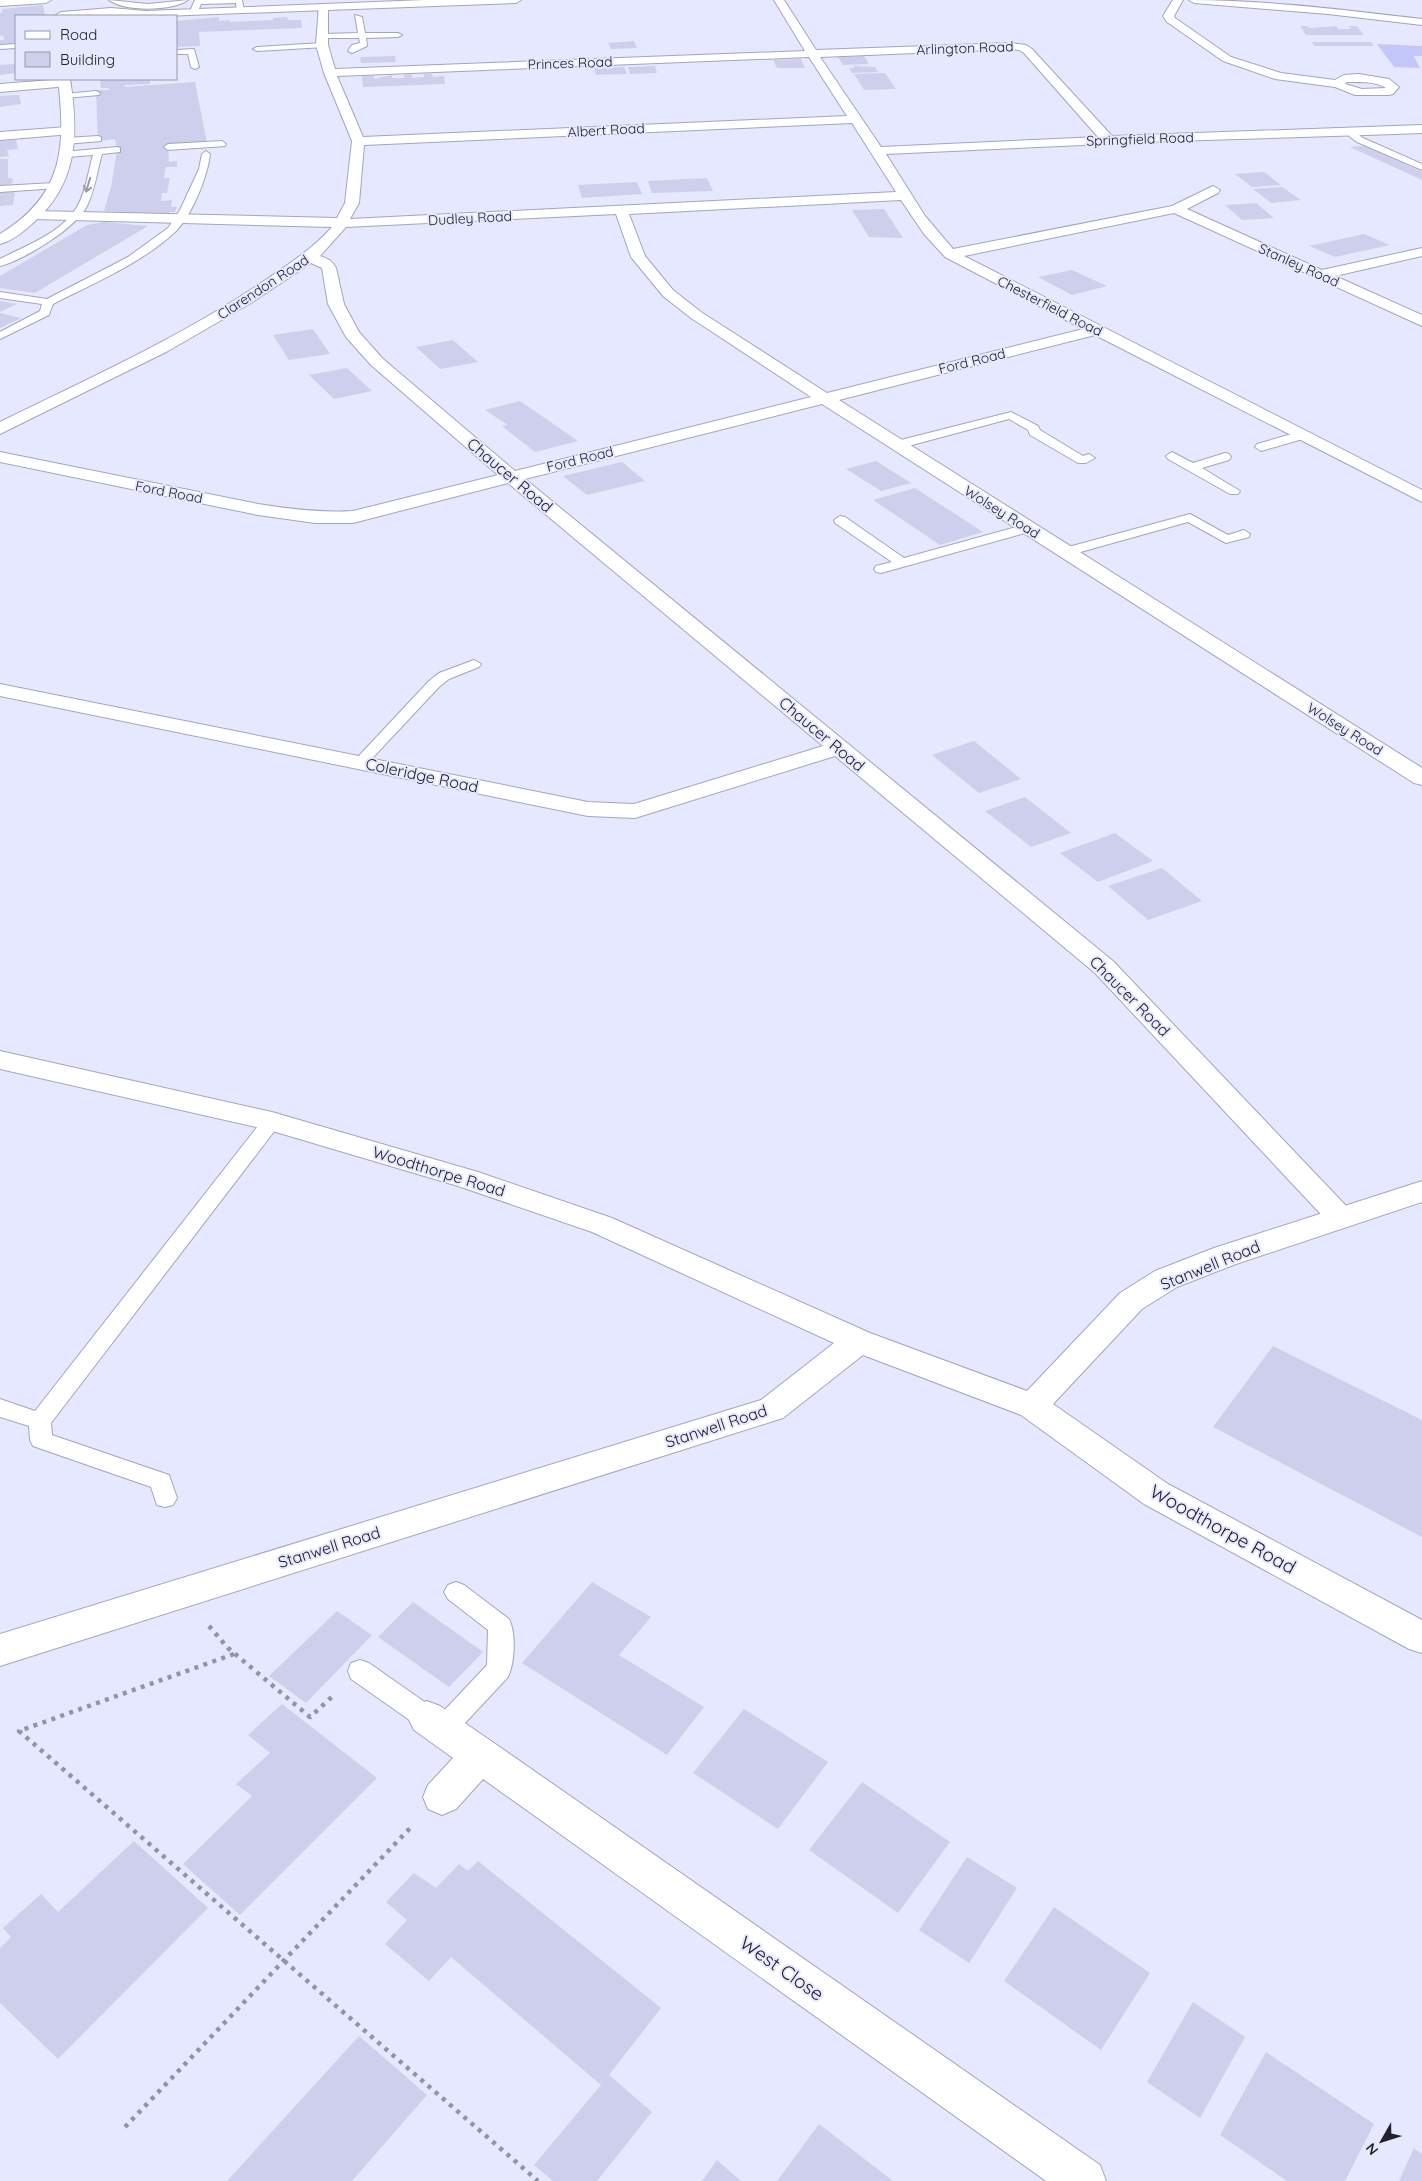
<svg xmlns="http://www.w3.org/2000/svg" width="1422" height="2181" viewBox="0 0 1422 2181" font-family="Quicksand,sans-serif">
<rect width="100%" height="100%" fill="#e6e8ff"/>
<path fill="#c3c6f8" d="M1377,44L1422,46V56H1414L1420,68L1394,67Z"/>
<path fill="#cdcfec" d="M43,5L45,16H16V44L0,45V40H4L3,35L0,36V13H2V9Z
M219,17V21L230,20V22L273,20V18L287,17L288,20H301L302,28L199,32L200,46L176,47V21Z
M1300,26H1307L1310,28L1337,26L1338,29H1351L1349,26H1357L1364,35H1306Z
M634,41L637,48L611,49L608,43Z
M1311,42H1371L1374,46H1315Z
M395,56L396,62L361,63L360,57Z
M864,56L869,64L843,65L838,57Z
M801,59L805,68H777L773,60Z
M16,64V73L0,75V65Z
M655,66L657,73L630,74L628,67Z
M853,66L875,67L878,72L852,73L849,68H854Z
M624,67L627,74L596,75L594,68Z
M885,73L896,89L864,90L854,74Z
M412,74V78L424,77V74H432L433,77L444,76L445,84L363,87L362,76H374V79L392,75V78H404V75Z
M100,79H150V84L124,85L125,87L195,82L207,143L168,147L169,162L177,161V167H166L164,178H170L167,193H162L161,201L172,200L171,207H177L175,212H169V214L104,211L111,187L117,150L115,139L98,141L96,90H109V88H101Z
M19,95L21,104L0,107V96Z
M16,140L18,149L7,150L9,156L0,157V141Z
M1364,146L1422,172V180L1350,147Z
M0,159H8V178H12L13,183L0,187Z
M1264,172L1281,185L1252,187L1235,174Z
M707,178L713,191L652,193L648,181Z
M637,182L642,194L582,198L578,185Z
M1282,187L1301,200L1271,203L1253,189Z
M15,191L13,205L0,206V192Z
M1256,203L1274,218L1242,220L1225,205Z
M884,209L903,238L869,237L852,210Z
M104,222L148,226L35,293L0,288V276L87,225Z
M1364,234L1390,245L1335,257L1309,246Z
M1072,270L1107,286L1072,295L1038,277Z
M0,301L17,304L0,312Z
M0,313L21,318L0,328Z
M313,329L330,354L289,360L273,335Z
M453,340L478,362L440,369L416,347Z
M347,368L372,391L334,399L309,375Z
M520,401L542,416L578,441L535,452L502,426L508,425L485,410Z
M876,461L911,483L881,491L846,469Z
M622,462L645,481L587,495L563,476Z
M915,488L983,532L940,545L873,500Z
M974,741L1021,779L979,793L932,755Z
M1025,797L1071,833L1031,847L985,811Z
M1115,833L1153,861L1098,882L1060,853Z
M1162,868L1202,901L1148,920L1108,886Z
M1273,1346L1422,1420V1537L1213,1427Z
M592,1582L651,1617L619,1655L704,1707L667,1755L522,1663Z
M413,1602L483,1652L449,1687L378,1637Z
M337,1611L372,1635L306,1703L269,1676Z
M282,1704L377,1778L240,1915L183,1864L252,1796L236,1784L270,1753L248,1735Z
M744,1709L828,1762L778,1829L693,1773Z
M862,1782L950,1842L898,1913L809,1850Z
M134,1841L208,1908L58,2059L0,2003V1948L11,1937L3,1928L41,1894L58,1912Z
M967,1857L1017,1888L969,1963L919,1930Z
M478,1861L661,2008L609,2075L652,2112L597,2181H553L534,2165L601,2085L451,1957L429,1981L385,1944L407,1920L386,1902L414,1873L436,1888L459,1864L468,1871Z
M1054,1907L1150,1973L1101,2050L1004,1981Z
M1193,2002L1245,2037L1200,2118L1147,2082Z
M359,2036L427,2095L352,2181H227Z
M1266,2052L1374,2124L1345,2181H1287L1220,2135Z
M819,2124L893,2181H777Z
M1414,2148L1422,2154V2181H1399Z
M717,2160L741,2181H702Z"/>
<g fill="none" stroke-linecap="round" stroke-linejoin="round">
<g stroke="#a2a5c0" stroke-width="2">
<path id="lane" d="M109,0L148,4L188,0C173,11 124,12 109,0Z
M195,0H242L244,10L237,12L236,3L201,4L197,13H194L190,11Z
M355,15L362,17L365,33H398L402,35L398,37L366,38L367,46L352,53L348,51L352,45L360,43L359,38H323L319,36L323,34L358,33Z
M322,43L326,45L325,47L257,51L253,49L257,47Z
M16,44V48L0,49V45Z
M194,49L199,67L195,69L191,67L188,54H176V50Z
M96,91L100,93L99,95L65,98L61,96L65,94Z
M1349,132H1355L1363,138L1422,164V170L1357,142L1349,136Z
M98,136L101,137V141L66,144L62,141L66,138Z
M222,141L226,144L225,146L168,150L164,147L168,144Z
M117,147L120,148V152L102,154C97,171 95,190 87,206C76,228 24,260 0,266V259C25,246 62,233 77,207C86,192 88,172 93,155L67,157L63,154L64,152Z
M206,151L210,154C208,176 191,218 174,233C140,264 94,283 53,304L49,315L0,339V332L40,311L42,304L0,298V292L47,299L128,257L168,228L180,210L199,169L202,154Z
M54,183L57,184V188L0,192V186Z
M1011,412L1038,426L1040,430L1083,456L1089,454L1095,458L1086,463H1078L1030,435L1028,430L1009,419L897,449L891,445L893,442Z
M1302,431L1306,432L1308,435L1306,438L1261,451L1255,447L1257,444Z
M1172,452L1193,463L1225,453L1229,454L1231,457L1229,460L1202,468L1240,491L1238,494H1230L1168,459L1166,456Z
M1190,514L1228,535L1244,530L1250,534L1249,537L1226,543L1188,522L1066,556L1059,552L1061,549Z
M840,516L845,517L904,558L1027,524L1033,528L1032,531L881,573L876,572L874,569L876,566L892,562L835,523L834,520Z
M474,660L481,664L479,667L449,679L439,687L365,766H355L352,763L355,760L429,681L439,673Z
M272,1115L279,1117L282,1121L279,1125L51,1423L52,1435L169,1475L177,1498L173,1505L165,1507L157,1505L151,1487L33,1446L30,1440L29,1426L0,1417V1399L35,1411L265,1117Z
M456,1582L464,1585L509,1619C516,1633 515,1662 508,1677L452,1737L443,1740L434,1737L431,1728L427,1729L418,1726L351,1679L348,1671L351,1663L360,1660L369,1663L436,1710L439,1716L487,1665L488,1630L448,1599L444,1592L448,1585Z"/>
</g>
<g stroke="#a2a5c0" stroke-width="2">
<path id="street" d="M0,0H51L46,3L0,6Z
M774,0H784L816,50L1011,43L1026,45L1032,49L1112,136L1422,125V133L1396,134L1172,141L886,154L925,216L953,249L1172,206L1213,186L1220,190L1218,193L1187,209L1322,270L1422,248V256L1335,276L1422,315V326L1174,213L964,256L1422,490V502L1095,335L839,400L1422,768V785L1414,783L822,404L525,479L1113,961L1350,1210L1355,1217L1350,1224L1340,1227L1330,1224L1095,973L835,756L635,818L588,816L0,696V684L588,802L634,804L823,746L508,483L353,523H315L258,515L0,462V452L258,504C290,509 321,513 353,511L498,475L371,365L346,337L328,304L322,268L311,263L251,303L168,351L0,434V422C88,379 179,338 261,283C286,266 312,250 332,227L35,219L28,215L35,211L337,218L345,203L352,141L324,73L316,45L319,5L323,4L328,7V45L335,69L805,51ZM1011,49L1019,50L1024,53L1098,137L881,147L820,57ZM809,57L847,116L363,137L337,76ZM852,123L896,192L350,219L359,203L364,145ZM901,200L924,234L945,257L1083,329L827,393L701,312L673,290L645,256L629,214ZM616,214L631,257L663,296L691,318L811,397L515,471L383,359L359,332L344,304L336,268C332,260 328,259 320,256L346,227Z
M1173,0H1183L1174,16L1175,18L1231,57L1281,73L1335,80L1344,75L1359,74L1389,79L1399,87L1393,94L1389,95H1355L1335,87L1275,79L1223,61L1167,22L1163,16ZM1347,82C1359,82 1375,81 1386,88L1362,89L1345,84Z
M65,79L71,83L69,86L0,92V84Z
M67,127L71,128L73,131L71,134L0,140V132Z
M427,1701L440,1706L494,1743L1100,2165L1106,2181H1046L483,1779L456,1809L442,1815L428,1809L423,1797L428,1785L453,1758L414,1730L408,1718L414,1706Z"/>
</g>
<g stroke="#a2a5c0" stroke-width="2">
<path id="secondary" d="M425,0H521L516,3L163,16L56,15L61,12L111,8L146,11Z
M1189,0C1267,0 1344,10 1422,19V25L1328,14L1194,3Z
M58,79H70C79,135 78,184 32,224C23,232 12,241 0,244V234C64,195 66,147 58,79Z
M0,1051L272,1112L478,1172L612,1218L870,1333L1027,1391L1120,1293L1155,1271L1214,1248L1422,1181V1202L1236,1264L1177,1287L1142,1309L1053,1404L1168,1484L1422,1620V1653L1409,1649L1144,1504L1021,1415L863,1355L783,1418L0,1666V1634L761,1400L834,1343L592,1232L458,1186L269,1130L0,1069Z"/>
</g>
<path stroke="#9293a5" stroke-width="4.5" stroke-dasharray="4 5.5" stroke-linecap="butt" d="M209,1626L228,1648L310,1717L334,1695
M234,1654L19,1731L538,2181
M125,2127L413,1825"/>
<use href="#lane" fill="#fff" fill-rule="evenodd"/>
<use href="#street" fill="#fff" fill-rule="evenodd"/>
<use href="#secondary" fill="#fff" fill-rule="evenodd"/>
</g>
<defs><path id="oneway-shaft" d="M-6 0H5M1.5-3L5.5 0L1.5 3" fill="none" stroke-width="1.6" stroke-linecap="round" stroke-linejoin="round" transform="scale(1.25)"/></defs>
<use stroke="#9b9ba0" href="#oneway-shaft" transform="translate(88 185) rotate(107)"/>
<g text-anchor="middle" stroke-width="4" stroke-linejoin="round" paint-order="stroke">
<g font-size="14" fill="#20212b" stroke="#e6e8ff">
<text transform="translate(965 48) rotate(-2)" y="5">Arlington Road</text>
<text transform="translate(570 63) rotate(-2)" y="5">Princes Road</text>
<text transform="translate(606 130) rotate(-3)" y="5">Albert Road</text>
<text transform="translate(1140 139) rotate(-2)" y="5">Springfield Road</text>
<text transform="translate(470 218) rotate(-3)" y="5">Dudley Road</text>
<text transform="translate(1299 265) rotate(24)" y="5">Stanley Road</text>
<text transform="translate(263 287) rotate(-33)" y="5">Clarendon Road</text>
<text transform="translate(1050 306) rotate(27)" y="5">Chesterfield Road</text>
<text transform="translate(972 361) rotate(-14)" y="5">Ford Road</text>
<text transform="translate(580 459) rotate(-14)" y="5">Ford Road</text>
<text transform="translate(169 492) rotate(11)" y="5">Ford Road</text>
<text transform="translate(1002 512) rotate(32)" y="5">Wolsey Road</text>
<text transform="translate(1345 729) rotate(32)" y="5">Wolsey Road</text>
</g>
<g font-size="16" fill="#20212b" stroke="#e6e8ff">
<text transform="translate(510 475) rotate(40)" y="6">Chaucer Road</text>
<text transform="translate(822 734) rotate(40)" y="6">Chaucer Road</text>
<text transform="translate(422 775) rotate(12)" y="6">Coleridge Road</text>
<text transform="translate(1130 996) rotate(45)" y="6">Chaucer Road</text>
<text transform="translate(439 1171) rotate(17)" y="6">Woodthorpe Road</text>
<text transform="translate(1210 1265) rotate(-22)" y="6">Stanwell Road</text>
<text transform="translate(716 1426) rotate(-18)" y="6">Stanwell Road</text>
<text transform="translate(329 1547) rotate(-17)" y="6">Stanwell Road</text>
</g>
<g font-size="19" fill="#20212b" stroke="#e6e8ff">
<text transform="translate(1223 1529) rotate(29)" y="7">Woodthorpe Road</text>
<text transform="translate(782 1968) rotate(35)" y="7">West Close</text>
</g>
</g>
<rect x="15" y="15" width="162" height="65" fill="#e6e8ff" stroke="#9798aa"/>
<rect x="25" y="31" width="25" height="8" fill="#ffffff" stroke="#9798aa"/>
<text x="60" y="40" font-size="15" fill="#20212b">Road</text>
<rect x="25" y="52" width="25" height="15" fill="#cdcfec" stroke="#9798aa"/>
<text x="60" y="65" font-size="15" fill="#20212b">Building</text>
<g transform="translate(1382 2141) rotate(231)" stroke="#e6e8ff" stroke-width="4" paint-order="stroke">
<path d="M0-4L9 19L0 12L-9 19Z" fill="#20212b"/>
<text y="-8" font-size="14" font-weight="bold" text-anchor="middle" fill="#20212b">N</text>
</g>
</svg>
